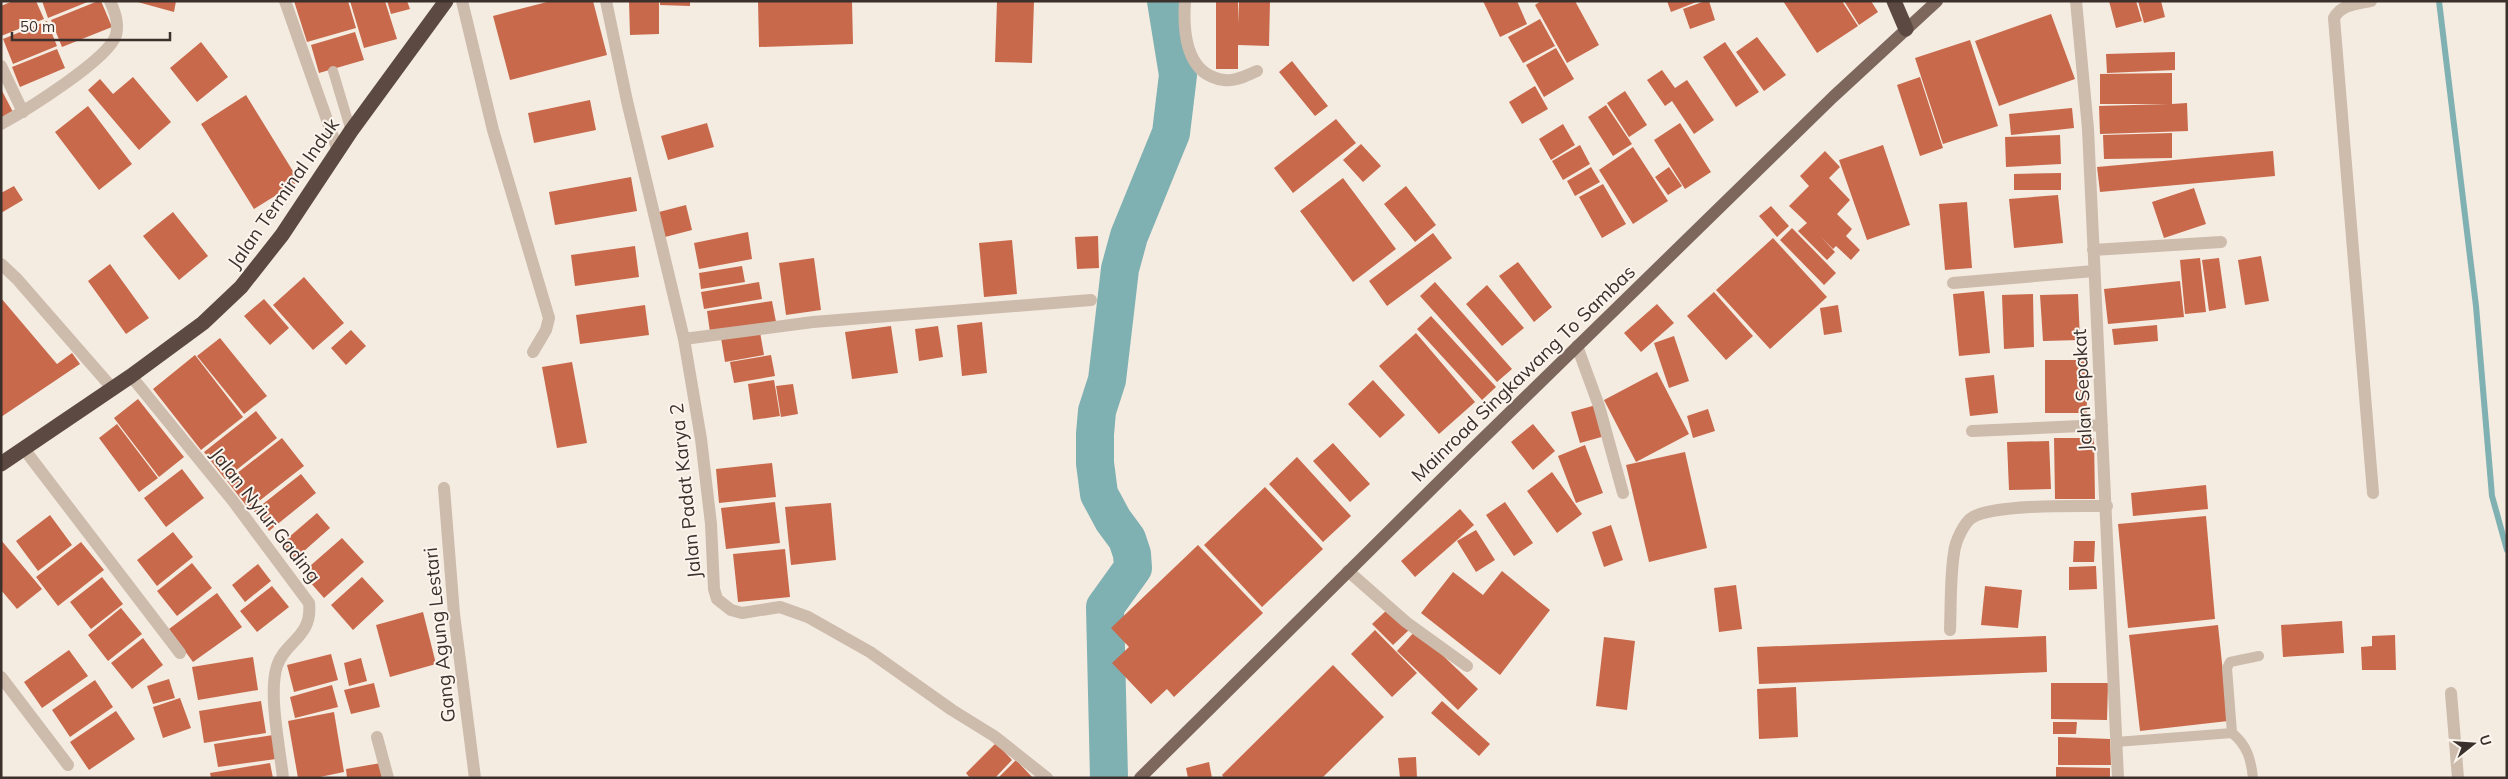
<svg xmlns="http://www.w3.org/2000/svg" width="2508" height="779" viewBox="0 0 2508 779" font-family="Mulish,sans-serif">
<rect width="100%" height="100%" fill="#f4ebe1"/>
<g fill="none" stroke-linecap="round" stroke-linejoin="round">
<path stroke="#7fb0b2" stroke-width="6" d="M2439,1L2476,306L2492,496L2507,550"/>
<path stroke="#7fb0b2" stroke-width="38" d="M1109,778L1105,607L1133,568L1132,554L1127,539L1113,520L1099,494L1095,463V434L1097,411L1107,380L1120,269L1129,236L1171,133L1178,75L1166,1"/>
</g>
<path fill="#c8694b" d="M13,1H36L44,19L1,36V6Z
M42,1H90L48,18Z
M98,1H101L112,27L62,47L51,20Z
M134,1H176L174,12Z
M294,1H348L356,28L307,42Z
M350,1H385L397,39L364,48Z
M387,1H407L410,9L391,14Z
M551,1H593L607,55L510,80L493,16Z
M629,1H659V34L630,35Z
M660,1H690V6L660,5Z
M758,1H852L853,44L759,47Z
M997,1H1034L1032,63L995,62Z
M1216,1H1238L1239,24V1H1270L1269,46L1238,45V69H1216Z
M1483,1H1517L1527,24L1500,37Z
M1541,1H1575L1599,45L1567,63L1535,5Z
M1667,1H1699L1671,12Z
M1705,1H1709L1715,20L1690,29L1683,9Z
M1783,1H1842L1858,26L1817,53Z
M1844,1H1871L1878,12L1859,25Z
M2109,1H2136L2142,21L2116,28Z
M2138,1H2161L2165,17L2144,23Z
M2051,14L2075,79L1999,106L1975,41Z
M1540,19L1555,46L1523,63L1508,37Z
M47,21L57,46L13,64L3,39Z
M355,32L364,60L319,73L311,45Z
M1757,37L1786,75L1764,91L1736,52Z
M1970,40L1998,126L1943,144L1915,58Z
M201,42L228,77L197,102L170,68Z
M1725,42L1759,92L1736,107L1703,57Z
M1556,48L1574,79L1544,97L1526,65Z
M57,49L65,68L20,87L12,67Z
M2175,52V70L2107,73L2106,54Z
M1292,61L1328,106L1315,116L1279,72Z
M1662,70L1675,88L1687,80L1714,120L1694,134L1672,101L1665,106L1647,80Z
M2172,73V104L2187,103L2188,131L2100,134L2099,106L2168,104H2100V74Z
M133,77L171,122L139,150L88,90L100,79L113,94Z
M1920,77L1943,148L1920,156L1897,85Z
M1535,86L1548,109L1522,124L1509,102Z
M1,89L13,112L1,121Z
M1625,91L1647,125L1629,137L1607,103Z
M246,95L299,181L254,209L201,124Z
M590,100L596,130L534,143L528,113Z
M1606,105L1632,144L1613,156L1588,117Z
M88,106L132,164L99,190L55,132Z
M2072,108L2074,128L2011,135L2009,114Z
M1336,119L1356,143L1293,193L1274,168Z
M707,123L714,147L668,160L661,136Z
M1680,123L1711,172L1685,189L1654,140Z
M1563,124L1575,145L1551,160L1539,139Z
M2172,133V158L2104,159L2103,135Z
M2060,135L2061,164L2006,167L2005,137Z
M1361,144L1381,166L1363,182L1343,160Z
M1580,145L1590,164L1563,180L1552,161Z
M1883,145L1910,225L1867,240L1839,160Z
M1633,147L1668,201L1633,224L1599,170Z
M1825,151L1840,167L1829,178L1850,200L1837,214L1852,229L1846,236L1860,250L1851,260L1836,246L1833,249L1820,236L1835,252L1827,260L1798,231L1807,223L1789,206L1809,186L1800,176Z
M2273,151L2275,176L2100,192L2097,167Z
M1591,167L1600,182L1575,196L1567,181Z
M1669,167L1682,186L1668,195L1655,177Z
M2061,173V190H2014V174Z
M631,177L637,211L555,225L549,192Z
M1343,178L1396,249L1353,282L1300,211Z
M1603,184L1626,224L1602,238L1579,197Z
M14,186L23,200L1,213V193Z
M1406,186L1436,225L1415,242L1384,204Z
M2194,188L2206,224L2164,238L2152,202Z
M2058,195L2063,243L2014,248L2009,199Z
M1967,202L1972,268L1945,270L1939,204Z
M686,205L692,230L665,237L659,212Z
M1771,206L1789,226L1777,237L1759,216Z
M173,212L208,256L179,280L143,236Z
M1792,228L1836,273L1824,285L1780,240Z
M748,232L752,259L699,269L694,243Z
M1433,233L1452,258L1387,306L1369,281Z
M1098,236L1099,268L1077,269L1075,237Z
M1773,238L1827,297L1770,349L1716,290Z
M1012,240L1017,294L984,297L979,243Z
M635,246L639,277L575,286L571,255Z
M2261,256L2269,301L2245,305L2238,260Z
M814,258L821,310L786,315L779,263Z
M2200,258L2206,312L2185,314L2180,260Z
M2219,258L2226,308L2209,311L2202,260Z
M1518,262L1552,307L1534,322L1499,276Z
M110,264L149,318L126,334L88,281Z
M742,266L745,282L701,289L699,273Z
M304,277L344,323L313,350L273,305Z
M2180,281L2184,317L2108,324L2104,289Z
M759,282L762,299L704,309L701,292Z
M1435,282L1512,369L1497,382L1420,296Z
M1487,285L1524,328L1502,346L1466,304Z
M1984,291L1990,353L1959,356L1953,294Z
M1714,292L1753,336L1726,360L1687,316Z
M2033,294L2034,347L2004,349L2002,295Z
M2078,294L2080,340L2043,341L2040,295Z
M1,298L57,364L72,353L80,364L1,417Z
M264,299L289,328L270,345L244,316Z
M772,301L776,322L710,332L707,311Z
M1657,304L1674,323L1641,352L1624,333Z
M645,305L649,335L580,344L576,315Z
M1838,305L1842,332L1824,335L1820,308Z
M1431,316L1496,387L1482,400L1417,329Z
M982,322L987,373L962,376L957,325Z
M2157,325L2158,341L2114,345L2112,329Z
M891,326L898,373L852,379L845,332Z
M938,326L943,357L919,361L915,329Z
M351,330L366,346L346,365L331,348Z
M760,332L764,355L725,362L721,338Z
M1416,333L1475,402L1439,434L1379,366Z
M1674,336L1689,381L1669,388L1654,343Z
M220,338L267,396L244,414L197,356Z
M195,355L243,417L201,450L153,389Z
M771,355L775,376L734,383L730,362Z
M2045,360H2086L2087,413H2045Z
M572,362L587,443L557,448L542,367Z
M1657,372L1689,434L1636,462L1604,400Z
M1994,375L1998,413L1970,416L1965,378Z
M774,380L780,416L753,420L748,384Z
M1373,380L1405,415L1380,438L1348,404Z
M793,384L798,414L781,417L776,386Z
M138,399L184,457L159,477L114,418Z
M1596,405L1605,436L1580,443L1571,412Z
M1708,409L1715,431L1693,438L1687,416Z
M256,411L277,438L225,479L204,452Z
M117,424L158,478L139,492L99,438Z
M1533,424L1555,451L1533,470L1511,442Z
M282,438L304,466L249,509L227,481Z
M2054,438H2094L2095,499H2055Z
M2049,441L2051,489L2009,490L2007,442Z
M1333,443L1370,484L1350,502L1313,461Z
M1585,445L1603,493L1576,503L1558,456Z
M1685,452L1707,548L1649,562L1626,465Z
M1297,457L1351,516L1323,542L1269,484Z
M772,463L776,497L719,503L716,469Z
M182,469L204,498L166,527L144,498Z
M1552,472L1582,514L1557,533L1527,491Z
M301,474L316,493L269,531L254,511Z
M2206,485L2208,509L2133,516L2131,493Z
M1265,487L1323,549L1262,607L1204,545Z
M775,502L780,543L726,549L721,508Z
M1505,502L1533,543L1514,556L1486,515Z
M831,503L836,560L791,565L785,507Z
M1460,509L1474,525L1415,577L1401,561Z
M317,513L330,528L295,559L281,544Z
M50,515L72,545L38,571L16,541Z
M2206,516L2215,619L2128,628L2118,524Z
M1611,525L1623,560L1604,567L1592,532Z
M1476,530L1495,560L1476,572L1457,541Z
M173,532L193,557L157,586L137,560Z
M342,538L364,562L324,598L302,573Z
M1,540L42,589L17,609L1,590Z
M2074,541H2095L2094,562H2073Z
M81,542L104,570L58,606L36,577Z
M1198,545L1263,613L1174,697L1167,689L1151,704L1112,663L1129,647L1111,628Z
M785,549L790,597L738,602L733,554Z
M192,563L212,588L177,616L157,591Z
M258,564L271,581L245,602L232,585Z
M2096,566L2097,589L2069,590V567Z
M1502,571L1550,610L1500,675L1421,613L1453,572L1483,595Z
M102,577L123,604L91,629L70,602Z
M362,577L384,601L353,630L331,605Z
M1736,585L1742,629L1719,632L1714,588Z
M272,586L289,607L257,632L240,611Z
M1985,586L2022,590L2018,628L1981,625Z
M217,593L242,627L193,662L169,629Z
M121,608L142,634L108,661L88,635Z
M1388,609L1409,630L1393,645L1372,624Z
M423,612L436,664L390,677L376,625Z
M2342,621L2344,653L2283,657L2281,625Z
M2218,625L2228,721L2140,731L2129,635Z
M1375,630L1417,673L1392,697L1351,654Z
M1416,630L1478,689L1458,710L1397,651Z
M2395,635L2396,670H2362L2361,647L2372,646V636Z
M2046,636L2047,672L1759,684L1757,647Z
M1604,637L1635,641L1627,710L1596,706Z
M143,638L163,665L132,689L111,663Z
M69,650L88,676L42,708L24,682Z
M331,654L338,680L294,692L287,665Z
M253,657L258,690L198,700L192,667Z
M361,658L367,681L349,686L344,663Z
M1333,665L1384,717L1322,778H1224L1222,775Z
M169,679L175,698L153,704L147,686Z
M95,680L113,707L70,737L52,710Z
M374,683L380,707L351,714L344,690Z
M2051,683H2108L2107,720L2051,719Z
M332,685L338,707L295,718L290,697Z
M1796,687L1798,737L1759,739L1757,689Z
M180,698L191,728L163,738L153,707Z
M261,701L266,733L204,743L199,711Z
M1442,701L1490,744L1479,756L1431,713Z
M116,711L135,739L89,770L70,742Z
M334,712L344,772L315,778H298L288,721Z
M2053,722H2077L2076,734H2053Z
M273,735L276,759L218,767L214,744Z
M2058,737L2110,739L2111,765H2058Z
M996,743L1012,760L995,778H970L966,773Z
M1416,757L1417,778H1400L1398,758Z
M1016,760L1033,778H998Z
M1209,762L1212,778H1188L1186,768Z
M270,763L273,778H211L210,773Z
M381,763L383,778H347L346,769Z
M2056,767L2110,768V778H2056Z"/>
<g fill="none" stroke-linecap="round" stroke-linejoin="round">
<path stroke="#cdbbac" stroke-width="10" d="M333,71L351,131
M2232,733C2247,745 2251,759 2253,778
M2116,742L2232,733L2227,668L2230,662L2259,656"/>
<path stroke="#cdbbac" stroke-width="12" d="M285,1L338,151
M462,1L493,130L549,318L546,330L533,352
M606,1L627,101L684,339L701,439L711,524L714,589L717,599L731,610L742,613L780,607L808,617L870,652L952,710L994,736L1047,778
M1185,1C1183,30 1185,75 1224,80C1235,82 1247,75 1257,71
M2076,1L2088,129L2118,778
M2371,1C2357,4 2342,4 2334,18L2373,493
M1,66L23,112
M1,124C25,111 109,59 116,35C119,23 115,12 110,1
M2093,250L2221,242
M1,264L17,279L113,389
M1953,283L2094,271
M684,339L813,322L1091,300
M1577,346L1599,406L1623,493
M131,376L233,501L309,603C313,637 285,641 277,666C268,693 280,749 283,778
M1972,431L2102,425
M24,449L180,653
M444,488L454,614L475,778
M1348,571L1406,622L1467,666
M1950,630C1951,605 1950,578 1954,553C1955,542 1964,522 1973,517C1997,504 2077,506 2107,506
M1,677L68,765
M2451,693L2458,778
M377,737L388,778"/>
<path stroke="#7d675c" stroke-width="12" d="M1140,778L1468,453L1833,97L1937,1"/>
<path stroke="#5c4a42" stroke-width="15" d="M1894,1L1906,29
M1,464L131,376L203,323L241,287L282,235L351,131L446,1"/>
</g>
<g text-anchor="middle" stroke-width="4" stroke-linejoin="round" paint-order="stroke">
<g font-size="19" fill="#3b302b" stroke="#fbf5ee">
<text transform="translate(283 193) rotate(-55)" y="7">Jalan Terminal Induk</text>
<text transform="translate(1523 373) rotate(-44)" y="7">Mainroad Singkawang To Sambas</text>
<text transform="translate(2082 390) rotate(-93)" y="7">Jalan Sepakat</text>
<text transform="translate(685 491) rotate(-96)" y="7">Jalan Padat Karya 2</text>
<text transform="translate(266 515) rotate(52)" y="7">Jalan Nyiur Gading</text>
<text transform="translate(439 635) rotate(-96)" y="7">Gang Agung Lestari</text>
</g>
</g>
<rect width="2508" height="779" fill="none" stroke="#3b302b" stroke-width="5"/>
<g transform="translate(2473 744) rotate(73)" stroke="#fbf5ee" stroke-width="4" paint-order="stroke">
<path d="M0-4L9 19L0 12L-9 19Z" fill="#3b302b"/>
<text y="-8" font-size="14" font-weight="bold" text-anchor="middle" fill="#3b302b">U</text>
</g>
<path d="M12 32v8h158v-8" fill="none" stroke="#3b302b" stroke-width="2.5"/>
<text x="20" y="32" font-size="15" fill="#3b302b" stroke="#fbf5ee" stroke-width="4" paint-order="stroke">50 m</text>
</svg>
